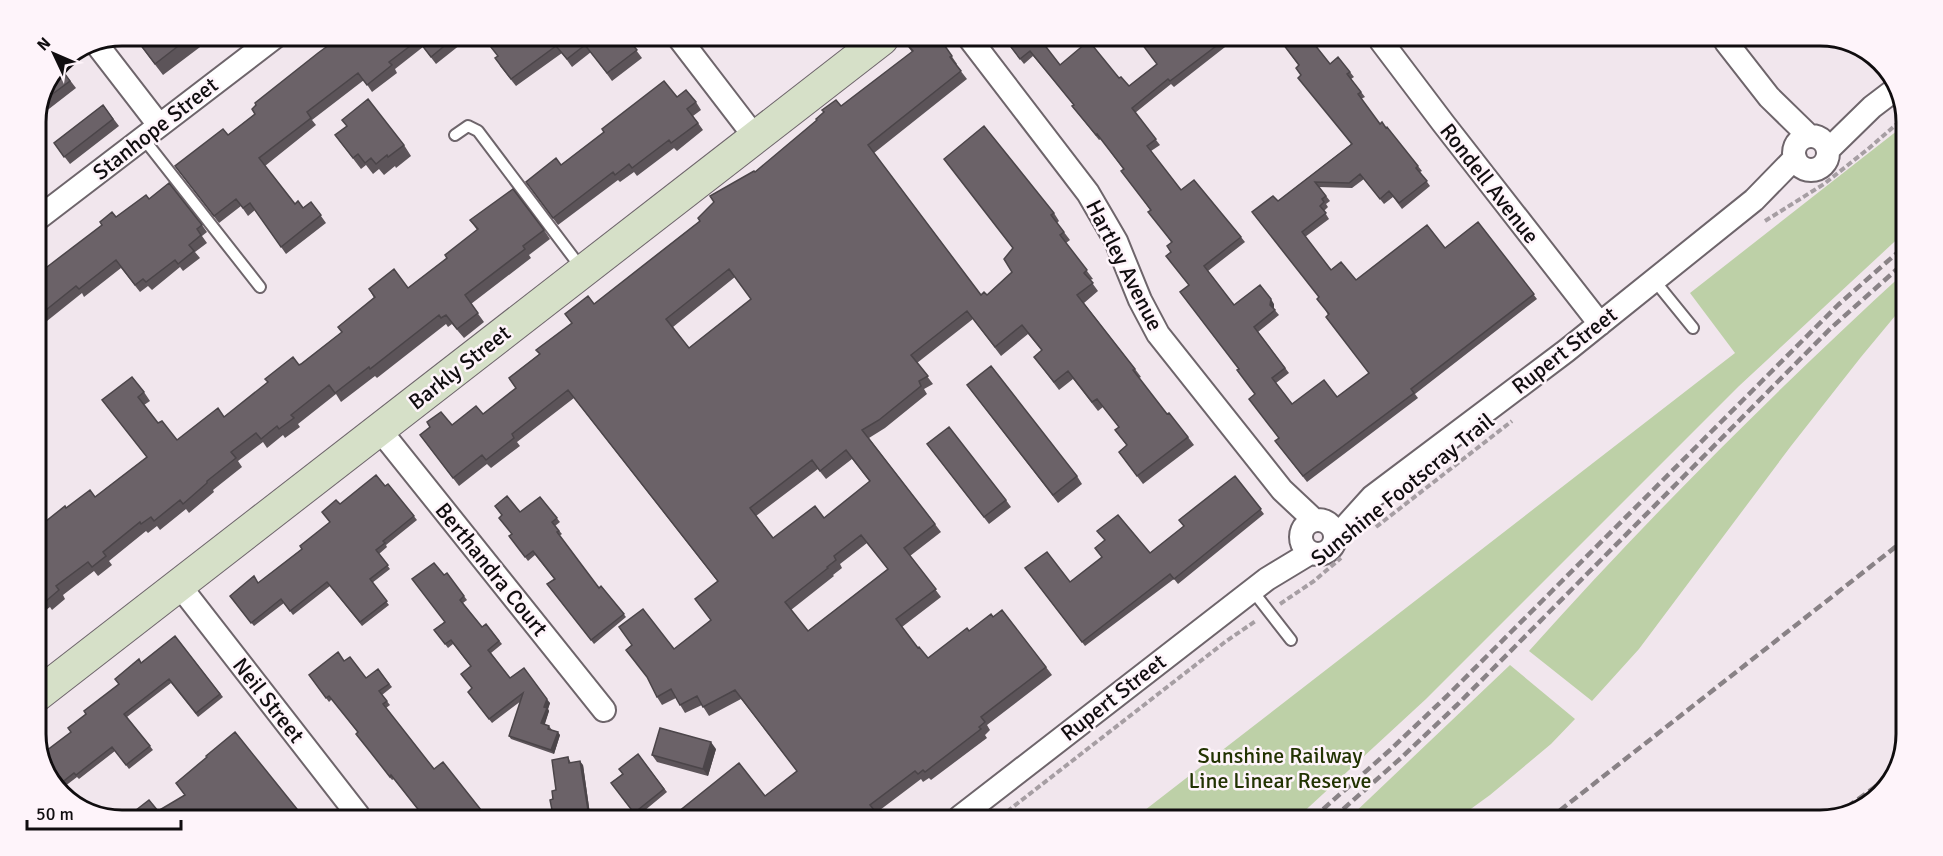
<svg xmlns="http://www.w3.org/2000/svg" width="1943" height="856" viewBox="0 0 1943 856" font-family="Signika,sans-serif">
<rect width="100%" height="100%" fill="#f1e6ed"/>
<path fill="#bdd0a7" d="M1907,123L1906,231L1739,386L1426,699L1297,818L1136,817L1735,353L1690,293Z
M1905,272V304L1861,357L1791,446L1639,649L1592,701L1529,651C1648,518 1774,392 1905,272Z
M1510,665L1575,719L1551,744L1490,795L1457,819L1349,818Z"/>
<g fill="none" stroke-linecap="round" stroke-linejoin="round">
<g stroke="#6e656b" stroke-width="14">
<path id="lane" d="M455,135L468,126L478,131L582,269
M143,138L260,287
M1654,280L1693,328
M1252,590L1291,640"/>
</g>
<g stroke="#6e656b" stroke-width="26">
<path id="street" d="M679,38L755,137
M970,39L1088,193L1116,241L1140,300L1158,334L1282,490L1314,520
M1381,41L1443,123L1600,324
M1726,42L1769,97L1809,136
M98,46L159,125
M1794 153a17 17 0 1 1 34 0a17 17 0 1 1-34 0Z
M1828,150L1872,107L1897,88
M36,220L275,37
M379,429L604,710
M1301 537a17 17 0 1 1 34 0a17 17 0 1 1-34 0Z
M1335,538L1372,497L1566,351L1754,200L1795,158
M179,585L358,815
M960,817L1267,579L1310,553"/>
</g>
<g stroke="#6e656b" stroke-width="34">
<path id="secondary" d="M36,696L882,39"/>
</g>
<path stroke="#a69ea3" stroke-width="4" stroke-dasharray="6 3" stroke-linecap="butt" d="M1765,221L1824,184L1868,149L1906,116
M1376,527L1512,421
M1280,604L1314,581L1341,558
M1000,817L1225,642L1257,620"/>
<use href="#lane" stroke="#fff" stroke-width="10"/>
<use href="#street" stroke="#fff" stroke-width="22"/>
<use href="#secondary" stroke="#d6e0c8" stroke-width="32"/>
<path stroke="#898286" stroke-width="4.5" stroke-dasharray="9 4.5" stroke-linecap="butt" d="M1836,815L1896,772
M1313,818L1390,750L1447,696L1838,305L1906,245
M1333,818L1401,758L1457,705L1831,328L1905,262
M1549,819L1903,541"/>
</g>
<path fill="#5c5459" fill-rule="evenodd" d="M133,36H211L212,38L163,75Z
M340,37H470L436,64L423,47L395,69L397,73L372,92L364,80L312,120L316,125L265,166L295,204L303,208L311,202L326,223L286,254L255,210L248,216L241,206L219,223L175,166L228,135L255,114Z
M627,38L642,58L612,81L591,52L572,67L562,53L516,86L500,66L497,56L521,42Z
M940,39L957,64L956,65L967,79L874,153L981,295H987L1012,272L1013,248L944,159L1054,213L1059,221L1057,223L1070,240L1066,243L1093,279L1090,280L1098,291L1084,303L1135,369L1141,377L1139,378L1167,414L1188,437L1194,445L1143,484L1119,452L1127,446L1115,430L1119,427L1103,407L1098,411L1073,379L1059,390L1034,357L1042,351L1028,334L1001,356L973,319L917,363L933,384L924,389L927,394L885,428L869,438L941,532L910,556L941,597L902,627L918,648L928,658L993,617L1046,667L1052,675L987,725L990,730L985,735L987,738L931,780L929,778L923,782L921,779L876,813L879,816H673L765,796L797,771L741,699L709,716L702,705L685,713L676,698L662,705L657,697L674,649L711,620L695,599L718,582L574,398L517,442L520,446L491,468L487,464L459,486L420,435L452,425L483,414L516,388L509,378L539,354L572,324L565,314L594,304L700,221L755,172L912,52L903,40ZM735,277L751,299L689,348L673,327ZM852,459L870,482L824,518L773,538L756,516L818,469L826,479ZM867,543L888,569L808,631L791,610L834,576L833,575L842,568L840,564Z
M1004,39H1040L1060,65L1119,78L1129,86L1157,64L1139,40H1234L1174,87L1171,84L1135,113L1160,145L1151,151L1181,190L1241,237L1245,242L1208,271L1234,305L1274,304V309L1279,315L1258,332L1289,373L1276,383L1292,404L1337,397L1369,373L1328,315L1319,297L1278,201L1351,144L1301,75L1299,66L1280,40L1274,45L1271,40H1311L1330,64L1350,72L1354,77L1351,79L1365,97L1361,99L1380,124L1418,166L1422,171L1420,172L1430,186L1402,209L1393,197L1384,204L1364,179L1352,188L1319,187L1330,201L1326,204L1328,207L1324,211L1329,219L1305,237L1331,270L1356,280L1445,248L1478,222L1537,299L1415,394L1418,398L1307,482L1279,446V438L1255,394L1239,369L1189,285L1171,252V242L1123,169L1101,139L1099,140L1076,111L1072,106L1074,105L1033,56L1024,64Z
M59,66L76,88L36,119V117Z
M677,97L696,102L701,110L693,116L703,130L677,151L674,148L637,176L634,172L620,182L618,180L558,225L526,182L561,165Z
M103,105L119,126L70,164L54,143Z
M335,135L404,145L411,156L396,168L395,166L384,175L379,169L373,174L366,165L361,169Z
M149,199L202,225L207,232L202,236L207,243L195,252L200,258L183,271L180,267L152,290L148,286L140,292L121,268L84,297L82,293L37,329L41,335L36,338V267H47L116,217Z
M470,220L544,230L550,239L529,255L531,258L471,304L484,322L464,338L452,324L448,327L446,324L377,378L375,376L341,402L336,394L298,424L300,427L285,438L283,435L267,448L263,442L238,461L242,467L213,490L214,492L189,513L186,509L160,530L157,526L148,533L146,531L109,561L112,565L98,576L94,571L63,595L65,599L52,610L50,607L42,613L36,605V529L66,508L95,497L147,457L102,400L144,392L150,401L144,405L158,423L177,440L224,417L301,364L342,332L374,298L369,289L408,288L447,258L477,230Z
M967,385L1077,476L1082,484L1058,503Z
M927,444L1006,500L1011,507L989,524Z
M1235,476L1264,514L1178,584L1174,579L1085,646L1025,568L1070,582L1150,553L1184,526Z
M388,484L417,520L386,545L387,547L379,554L390,569L372,583L389,605L362,626L330,586L293,615L284,603L254,626L230,596L258,583L302,549L330,522L340,504L385,486Z
M540,497L560,522L555,526L562,534L559,536L599,588L601,586L626,617L594,644L547,584L554,579L535,555L528,561L509,536L512,534L520,512Z
M444,575L464,596L467,600L463,603L482,627L486,624L502,644L491,653L510,678L550,703L548,709L549,711L544,725L549,726L552,730L560,735L554,754L511,739L509,736L521,701L492,723L468,692L472,688L471,667L453,644L448,648L434,630L444,622Z
M175,636L223,697L198,717L171,683L127,717L153,750L129,769L115,751L79,779L77,777L60,790L54,786L71,732L86,714L141,663Z
M344,661L366,678L378,669L392,687L382,695L390,705L386,708L434,769L485,815H422L394,779L392,780L359,737L358,733L332,699L329,702L309,675Z
M716,749L708,776L657,762L652,755Z
M638,754L667,792L638,816H636L611,783L622,774Z
M568,757L571,763L583,765L590,814L581,815H553V799Z"/>
<path fill="#4b4549" d="M1271,299L1274,304V310L1270,305Z
M547,699L550,703L548,709L549,711L544,727L541,723Z
M558,732L560,735L554,754L551,750Z
M711,742L716,749L708,776L703,769Z
M580,761L583,765L590,814L588,810Z"/>
<path fill="#6b6268" stroke="#4b4549" stroke-width="1.5" fill-rule="evenodd" d="M134,36H191L155,64Z
M340,37H455L431,57L418,40L389,62L392,65L367,85L358,73L307,112L311,118L259,158L295,204L298,201L303,208L311,202L321,215L281,247L250,203L243,208L236,199L214,216L175,166L223,129L228,135L255,114L252,109L256,105L255,103L318,53Z
M483,37H516V38L518,37L521,42L527,38H627L637,50L607,73L585,45L567,59L556,46L511,79L495,58L498,56Z
M904,39H940L952,56L950,57L961,71L868,145L981,295L984,292L987,295L1012,272L1004,259L1013,248L944,159L984,126L1054,213L1051,215L1064,232L1060,235L1087,270L1084,273L1093,283L1077,295L1135,369L1133,370L1167,414L1169,413L1188,437L1137,476L1119,452L1127,445L1115,430L1119,427L1097,399L1092,402L1068,371L1054,382L1034,357L1042,350L1022,325L995,347L967,311L911,355L928,376L919,381L921,386L879,420L862,430L935,524L904,548L936,589L896,619L918,648L919,647L928,658L967,628L969,631L991,614L993,617L1002,610L1046,667L981,717L985,722L979,727L981,729L925,772L923,770L918,774L915,771L870,805L874,810L866,816H673L739,763L765,796L797,771L735,690L703,707L697,696L680,705L671,689L657,697L647,677L626,650L632,645L619,627L643,609L674,649L711,620L695,599L718,581L568,390L512,434L514,438L486,460L482,455L453,478L420,435L430,427L427,422L441,412L452,425L476,406L483,414L516,388L509,378L540,354L536,350L572,323L565,314L588,296L594,304L700,221L698,218L714,202L710,196L754,171L755,172L817,120L816,119L824,112L822,110L836,100L841,106L913,51L903,40ZM729,269L751,299L689,348L666,319ZM846,450L870,481L824,518L815,506L773,538L750,508L812,460L820,471ZM861,535L888,569L808,631L785,602L828,568L827,567L836,560L834,556Z
M1005,39H1040L1060,65L1086,43L1093,46L1119,78L1121,77L1129,86L1157,64L1139,40H1224L1170,81L1168,79L1132,108L1156,139L1147,146L1181,190L1194,180L1241,237L1204,266L1234,305L1260,285L1271,299L1270,305L1275,310L1254,327L1285,368L1272,378L1292,404L1324,380L1337,397L1369,373L1326,317L1329,314L1317,299L1319,297L1252,212L1273,196L1278,201L1352,144L1298,78L1301,75L1296,68L1299,65L1280,40H1311L1330,64L1338,57L1350,72L1347,74L1361,92L1358,94L1380,124L1382,122L1386,128L1387,127L1418,166L1416,168L1427,181L1399,203L1389,191L1380,199L1360,174L1349,183L1315,182L1326,196L1322,199L1324,202L1320,206L1326,213L1302,232L1331,270L1341,262L1356,280L1427,225L1445,248L1478,222L1534,294L1411,389L1414,393L1303,476L1275,441L1279,438L1249,399L1255,394L1237,370L1239,369L1180,292L1189,285L1166,256L1171,252L1167,246L1172,242L1148,212L1151,210L1121,171L1124,169L1097,134L1096,135L1072,106L1074,105L1030,51L1020,59Z
M59,66L70,81L43,101Z
M664,81L677,97L686,90L696,102L687,109L698,123L671,143L669,140L632,168L629,164L615,175L613,172L553,218L526,182L556,158L561,165L604,132L602,129Z
M368,99L404,145L388,157L387,155L376,164L371,158L365,163L358,154L353,158L335,135L347,126L342,120Z
M103,105L113,119L64,157L54,143Z
M169,183L202,225L197,229L201,235L189,245L194,251L178,264L175,260L146,282L143,279L135,285L116,260L79,289L76,286L36,318V267L43,261L47,267L102,225L100,222L112,212L116,217L146,195L149,199Z
M513,189L544,230L523,246L525,249L465,295L478,313L457,329L446,315L441,318L439,315L370,369L369,367L335,393L329,385L291,415L294,418L279,429L277,426L261,439L256,433L231,452L236,458L207,481V483L183,504L180,500L154,521L151,517L141,524L140,522L103,552L106,556L92,567L88,562L56,586L59,590L46,601L44,598L36,604V529L65,506L66,508L90,490L95,497L147,457L102,400L132,377L144,392L138,397L158,423L162,421L177,440L218,408L224,417L268,382L265,379L293,357L299,365L301,364L342,332L338,327L375,297L369,289L394,269L408,288L447,258L445,255L478,229L470,220Z
M991,366L1077,476L1053,495L967,385Z
M949,427L1006,500L984,517L927,444Z
M376,475L385,486L388,484L414,516L383,541L385,543L376,550L388,565L370,579L387,601L360,622L327,582L290,611L281,599L251,623L230,596L254,576L258,583L302,549L300,546L330,522L322,512L336,500L340,504Z
M1235,476L1261,509L1174,579L1170,574L1082,642L1025,568L1047,552L1070,582L1102,557L1095,548L1105,540L1097,531L1118,515L1150,553L1184,526L1179,520Z
M507,496L520,512L540,497L557,518L552,522L559,531L557,532L599,588L601,586L624,614L591,640L547,584L555,579L533,551L525,557L509,536L512,534L499,518L502,515L495,506Z
M434,563L444,575L447,573L464,596L460,600L482,627L486,624L499,641L488,650L510,678L524,668L547,699L544,707L547,708L541,723L549,726L548,729L558,732L551,750L509,736L523,693L489,719L468,692L472,688L461,674L471,666L451,640L445,644L434,630L445,622L412,579Z
M175,636L220,694L196,713L169,679L124,714L150,746L126,765L112,747L76,775L74,773L56,787L54,786L42,754L71,732L68,728L86,714L84,711L119,684L115,679L139,659L141,663Z
M338,652L344,661L350,657L366,678L378,669L389,684L379,691L387,701L383,704L434,769L443,762L485,815H427L424,811L421,813L391,775L390,777L368,749L356,734L358,732L329,696L326,698L309,675Z
M660,728L711,742L703,769L652,755Z
M235,732L301,814H131L149,800L158,811L185,795L176,783L207,757L206,756Z
M638,754L664,789L634,813L611,783L623,774L619,769Z
M568,757L569,763L580,761L588,810L553,815L550,800L553,799L552,791L556,790L552,760Z"/>
<g text-anchor="middle" stroke-width="5" stroke-linejoin="round" paint-order="stroke">
<g font-size="22" fill="#100d0f" stroke="#fef4fa">
<text transform="translate(155 128) rotate(-38)" y="8">Stanhope Street</text>
<text transform="translate(1490 183) rotate(52)" y="8">Rondell Avenue</text>
<text transform="translate(1125 265) rotate(63)" y="8">Hartley Avenue</text>
<text transform="translate(1564 350) rotate(-38)" y="8">Rupert Street</text>
<text transform="translate(459 367) rotate(-38)" y="8">Barkly Street</text>
<text transform="translate(1402 489) rotate(-39)" y="8">Sunshine Footscray Trail</text>
<text transform="translate(492 569) rotate(51)" y="8">Berthandra Court</text>
<text transform="translate(1113 697) rotate(-38)" y="8">Rupert Street</text>
<text transform="translate(269 700) rotate(52)" y="8">Neil Street</text>
</g>
<g font-size="22" fill="#223302" stroke="#fef4fa">
<text x="1280" y="763">Sunshine Railway<tspan x="1280" dy="25">Line Linear Reserve</tspan></text>
</g>
</g>
<path d="M0 0H1943V856H0ZM122 46H1820A76 76 0 0 1 1896 122V734A76 76 0 0 1 1820 810H122A76 76 0 0 1 46 734V122A76 76 0 0 1 122 46Z" fill="#fef4fa" fill-rule="evenodd"/>
<path fill="none" stroke="#100d0f" stroke-width="3" d="M122 46H1820A76 76 0 0 1 1896 122V734A76 76 0 0 1 1820 810H122A76 76 0 0 1 46 734V122A76 76 0 0 1 122 46Z"/>
<g transform="translate(54 54) rotate(314)" stroke="#fef4fa" stroke-width="4.5" paint-order="stroke">
<path d="M0-4.5L10 22L0 15L-10 22Z" fill="#100d0f"/>
<text y="-9" font-size="16" font-weight="bold" text-anchor="middle" fill="#100d0f">N</text>
</g>
<path d="M27 820v9h154v-9" fill="none" stroke="#100d0f" stroke-width="3"/>
<text x="36" y="820" font-size="18" fill="#100d0f" stroke="#fef4fa" stroke-width="4.5" paint-order="stroke">50 m</text>
</svg>
